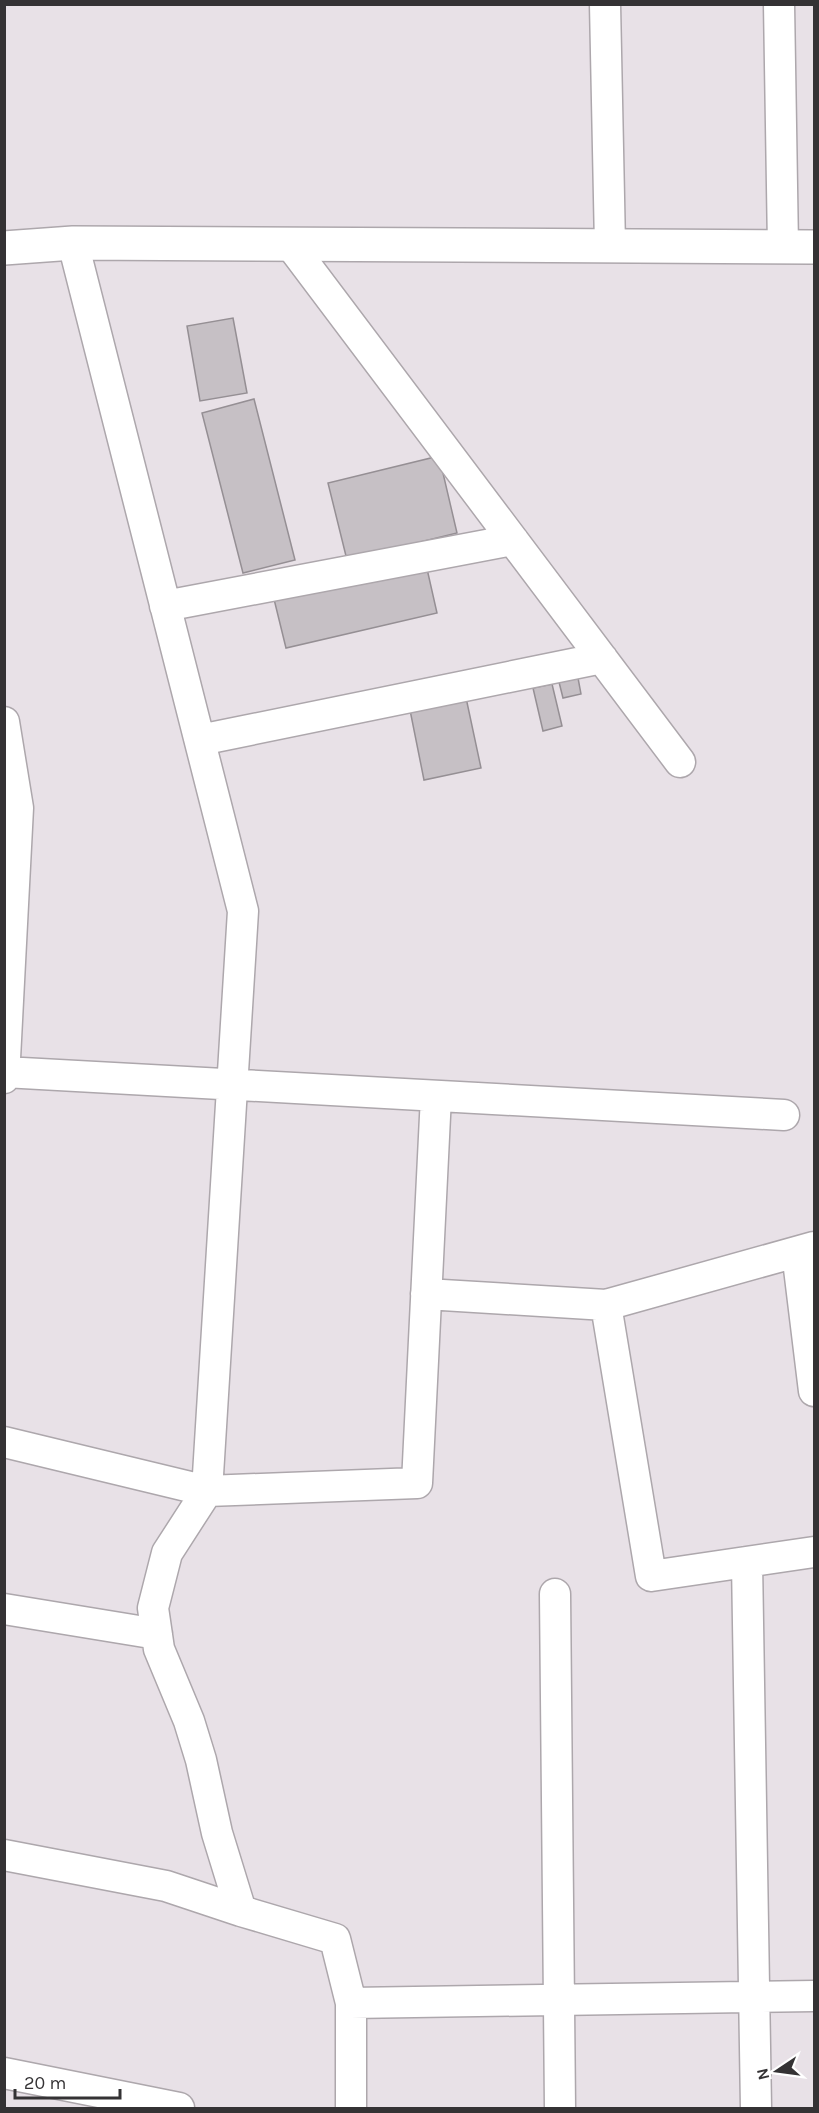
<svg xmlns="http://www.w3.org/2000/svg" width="819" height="2113" viewBox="0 0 819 2113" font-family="Karla,sans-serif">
<rect width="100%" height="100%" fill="#e8e1e7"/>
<path fill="#c6c0c5" stroke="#958f94" stroke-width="1.5" d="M233,318L247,393L200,401L187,326Z
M254,399L295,560L243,573L202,413Z
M439,456L457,533L347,560L328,483Z
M425,560L437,613L286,648L273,595Z
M578,678L581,694L563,698L559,682Z
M552,684L562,726L543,731L533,688Z
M465,693L481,768L424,780L409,705Z"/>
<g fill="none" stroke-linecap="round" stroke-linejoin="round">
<g stroke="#ada7ac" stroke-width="33">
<path id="minor" d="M605,4L610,246
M779,4L783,247
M73,243L243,911L207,1491L167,1553L153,1608L159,1649L189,1721L201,1760L217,1833L241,1911
M290,244L680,762
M165,606L513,540
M4,722L18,808L4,1078
M200,740L602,658
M4,1072L784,1115
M797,1252L814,1391
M426,1294L606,1305L814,1247
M606,1305L651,1576L814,1552
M4,1442L207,1491L417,1483L436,1096
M747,1562L756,2108
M555,1594L560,2108
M4,1609L157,1634
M4,1855L166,1886L241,1911L335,1939L351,2003V2108
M351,2003L814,1996
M4,2073L179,2108"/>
</g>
<g stroke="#ada7ac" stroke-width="36">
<path id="tertiary" d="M4,248L73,243L814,247"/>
</g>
<use href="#minor" stroke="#fff" stroke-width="30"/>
<use href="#tertiary" stroke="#fff" stroke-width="33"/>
</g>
<rect width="819" height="2113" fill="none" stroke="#343234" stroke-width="12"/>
<g transform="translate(777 2071) rotate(257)" stroke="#ffffff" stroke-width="4.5" paint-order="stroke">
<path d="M0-4.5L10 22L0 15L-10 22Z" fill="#343234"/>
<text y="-9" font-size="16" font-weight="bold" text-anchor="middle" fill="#343234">N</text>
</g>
<path d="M15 2089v9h105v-9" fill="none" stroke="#343234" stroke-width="3"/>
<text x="24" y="2089" font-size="18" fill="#343234" stroke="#ffffff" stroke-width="4.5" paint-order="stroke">20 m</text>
</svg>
